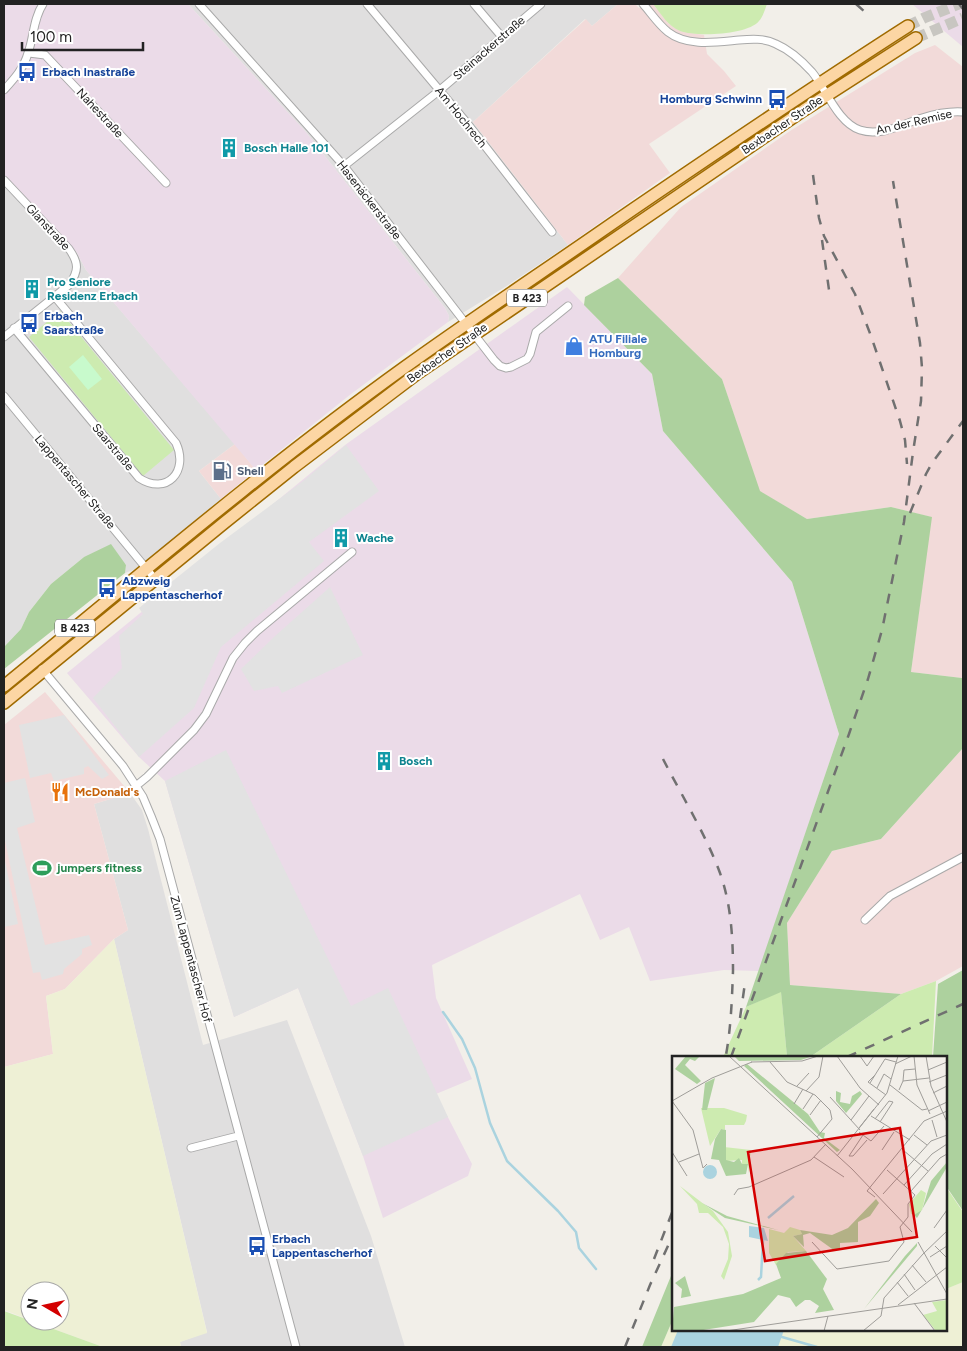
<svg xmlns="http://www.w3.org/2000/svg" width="967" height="1351" viewBox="0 0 967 1351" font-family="Figtree,sans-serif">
<rect width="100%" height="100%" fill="#f2efe9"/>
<path fill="#e0dfdf" d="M188,4H618L592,26L585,19L473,122L568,245L505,287L448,322L449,316L445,308L305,131Z
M4,175L59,232L77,253L86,270L235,444L199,471L221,499L136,569L125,573L126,564L84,557L51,584L29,612L21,629L4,647Z
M130,793L142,810L148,829L203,1045L287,1020L371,1236L405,1347H181L180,1342L207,1332L114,939L128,930L94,804Z"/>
<path fill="#f2dad9" d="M618,4H635L639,8L645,4H653L668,23L680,31L704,35L707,54L724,71L736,86L649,144L670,173L568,245L473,122L586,19L592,26Z
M935,45L963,67V682L962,678L911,672L931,517L891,507L807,519L759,491L722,379L618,278L681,207L790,131L915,53Z
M235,444L256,470L221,499L199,471Z
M45,692L130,793L94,804L128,930L114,939L65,989L46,996L53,1054L4,1067V725Z
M963,748V966L936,981L901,994L790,985L787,923L832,851L881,839Z"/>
<path fill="#ebdbe8" d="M4,4H188L305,131L445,308L449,316L448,322L351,394L256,470L86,270L77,253L59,232L4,175Z
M912,4H963V47Z
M567,287L652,374L663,431L792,582L839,734L759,971L724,970L650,981L629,927L600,940L580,894L432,965L436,998L472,1079L436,1094L472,1164L468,1176L383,1218L363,1156L298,988L234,1017L165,781L139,757L67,673L345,445Z"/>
<path fill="#eef0d5" d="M114,939L207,1333L180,1342L181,1347H103L32,1321H60V1291H30V1320L4,1310V1067L53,1054L46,996L65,989Z
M963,1282V1347H661L673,1319V1330H946V1289Z"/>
<path fill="#cdebb0" d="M653,4H767C765,9 763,17 759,21C748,35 696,37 680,31C668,26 661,14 653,4Z
M60,311L174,450L143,476L29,337Z
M936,981L932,1057H810L901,994Z
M781,991L787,1057H723L746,1007Z
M946,1187L963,1212V1282L946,1289Z
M4,1311L103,1347H4Z"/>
<path fill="#add19e" d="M618,278L722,379L760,491L807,519L891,507L932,517L911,672L962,678L963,682V748L881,839L832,851L787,923L790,985L901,994L810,1057H787L781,992L746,1007L839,734L792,582L663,431L652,374L584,305L585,297Z
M111,544L126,565L125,573L4,669V647L21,629L29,612L51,584L84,557Z
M963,970V1211L946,1186V1057H933L938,984Z
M673,1271V1319L661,1347H642Z"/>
<path fill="#c8facc" d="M83,355L102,379L88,390L69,367Z"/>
<path fill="#e2e2e2" d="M346,445L379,491L309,542L324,561L221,647L194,708L139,757L93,698L122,668L119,636L143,614L139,608L220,543L302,482Z
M330,587L363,655L282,693L278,686L254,691L241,669L274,637Z
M64,715L109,775L102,779L88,766L84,768V774L54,781L51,773L30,778L19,725Z
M226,750L351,1006L388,988L448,1117L363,1156L298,988L234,1017L165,781Z
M25,778L35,822L17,828L45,945L89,935L92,945L82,949V954L64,969L63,974L42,980L40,972L33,973L4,836V783Z
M4,856L18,924L4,927Z"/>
<path fill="#aad3df" d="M678,1330H784L778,1347H671Z"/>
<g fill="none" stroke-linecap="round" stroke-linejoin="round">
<path stroke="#aad3df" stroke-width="2.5" d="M443,1012L462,1039L475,1068L490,1123L507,1161L558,1211L576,1232L579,1248L596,1269
M782,1337L817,1347"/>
<path stroke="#c8c6c1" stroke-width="11" stroke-dasharray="11 5.5" stroke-linecap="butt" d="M908,26L924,18L959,4
M916,38L963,18"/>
<g stroke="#a9a9a9" stroke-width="9">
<path id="street" d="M199,4L344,166L494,360L500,366L506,368L511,367L527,359L530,354L536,332L568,306
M367,4L467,123L552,232
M474,4L502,37
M643,4C651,13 658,24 668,32C687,47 717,42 739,40C751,39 765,38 776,44C790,50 802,61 812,72C826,89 838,123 860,130C881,137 903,124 922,118C935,114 950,111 963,112
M29,53L45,55L166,183
M4,90C14,79 24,68 28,53C34,37 33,19 43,4
M344,166L440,90L541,4
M4,180L69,249C79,263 79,271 69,285L4,337
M14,328L139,478C167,496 189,471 176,443L55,297
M4,396L155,579
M42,669L123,766L143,797L151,816L160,839L296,1347
M136,786L147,777L194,730L206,714L233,658L245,643L257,631L352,552
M865,920L890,896L963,857
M191,1148L238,1136"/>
</g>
<g stroke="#a06b00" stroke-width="14">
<path id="primary" d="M4,686C136,578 266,467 405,367C473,318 544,271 613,223C711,156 808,90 908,26
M4,703L224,523L294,467L418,373L804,110L916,38"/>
</g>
<use href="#street" stroke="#fff" stroke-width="7"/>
<use href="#primary" stroke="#fcd6a4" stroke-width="11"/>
<path stroke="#707070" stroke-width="2.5" stroke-dasharray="10 10" stroke-linecap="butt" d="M856,4L866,13
M959,4L963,9
M813,175L819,218L824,236L855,294L871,336L900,421L905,440L907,464
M822,240L830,297
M910,513L926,474L932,463L963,421
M663,759C682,796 706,835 720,873C731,904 733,937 733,971C732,999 731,1027 726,1055
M740,1018L745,983
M731,1057L849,734L868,679L882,630L904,522L913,452L921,401L922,368L920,343L893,181
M847,1057L963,1004
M654,1259L673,1210
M625,1347L650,1285L673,1235"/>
</g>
<defs>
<g id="bus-bare" transform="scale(1.5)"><path d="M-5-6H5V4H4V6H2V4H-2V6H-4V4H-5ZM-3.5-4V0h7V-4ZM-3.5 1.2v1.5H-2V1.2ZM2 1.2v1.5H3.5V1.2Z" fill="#1a4fb4" stroke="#fff" stroke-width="2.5" paint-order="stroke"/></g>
<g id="building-bare" transform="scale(1.5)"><path d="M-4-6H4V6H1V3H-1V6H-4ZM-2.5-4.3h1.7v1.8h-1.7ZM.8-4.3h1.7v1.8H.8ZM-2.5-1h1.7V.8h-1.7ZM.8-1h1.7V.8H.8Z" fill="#0f9aa8" stroke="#fff" stroke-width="2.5" paint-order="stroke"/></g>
<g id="shop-bare" transform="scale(1.5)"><path d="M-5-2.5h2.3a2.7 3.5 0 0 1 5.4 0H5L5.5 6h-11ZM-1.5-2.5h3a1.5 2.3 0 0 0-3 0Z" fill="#3f7fe0" stroke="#fff" stroke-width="2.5" paint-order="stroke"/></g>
<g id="fuel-bare" transform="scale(1.5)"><path d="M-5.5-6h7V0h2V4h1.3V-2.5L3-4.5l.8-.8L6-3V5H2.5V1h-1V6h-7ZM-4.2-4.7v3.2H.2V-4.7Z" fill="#5c6f8a" stroke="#fff" stroke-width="2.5" paint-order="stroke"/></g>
<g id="restaurant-bare" transform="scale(1.5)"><path d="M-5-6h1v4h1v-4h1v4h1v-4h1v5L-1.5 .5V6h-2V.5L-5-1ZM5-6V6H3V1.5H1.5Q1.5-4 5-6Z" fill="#e8710a" stroke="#fff" stroke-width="2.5" paint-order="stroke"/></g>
<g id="stadium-bare" transform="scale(1.5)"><path d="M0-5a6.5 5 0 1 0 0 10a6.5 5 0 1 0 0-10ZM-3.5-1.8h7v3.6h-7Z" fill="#2e9e5b" stroke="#fff" stroke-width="2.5" paint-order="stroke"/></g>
</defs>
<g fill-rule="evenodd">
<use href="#bus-bare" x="27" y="72"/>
<use href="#bus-bare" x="777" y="99"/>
<use href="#building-bare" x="229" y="148"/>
<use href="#building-bare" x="32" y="289"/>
<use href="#bus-bare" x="29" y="323"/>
<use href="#shop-bare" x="574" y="346"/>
<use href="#fuel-bare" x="222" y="471"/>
<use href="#building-bare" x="341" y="538"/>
<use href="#bus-bare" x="107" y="588"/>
<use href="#building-bare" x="384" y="761"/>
<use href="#restaurant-bare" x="60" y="792"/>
<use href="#stadium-bare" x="42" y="868"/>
<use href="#bus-bare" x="257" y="1246"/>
</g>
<g text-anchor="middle" stroke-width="4" stroke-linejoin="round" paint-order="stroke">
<g fill="#fff" stroke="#646464" stroke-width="1">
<rect x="507" y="289.5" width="40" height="17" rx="4"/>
<rect x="55" y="619.5" width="40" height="17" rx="4"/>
</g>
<g font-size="11" font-weight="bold" fill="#222">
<text x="527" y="302">B 423</text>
<text x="75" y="632">B 423</text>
</g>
<g font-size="12" fill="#222" stroke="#fff">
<text transform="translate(489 48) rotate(-41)" y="4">Steinackerstraße</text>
<text transform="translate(100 113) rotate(47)" y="4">Nahestraße</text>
<text transform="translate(461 117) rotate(51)" y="4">Am Hochrech</text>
<text transform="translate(914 122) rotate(-13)" y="4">An der Remise</text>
<text transform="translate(782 125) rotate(-34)" y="4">Bexbacher Straße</text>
<text transform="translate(369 200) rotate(52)" y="4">Hasenäckerstraße</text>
<text transform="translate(48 227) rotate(47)" y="4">Glanstraße</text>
<text transform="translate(447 353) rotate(-35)" y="4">Bexbacher Straße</text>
<text transform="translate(113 447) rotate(50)" y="4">Saarstraße</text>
<text transform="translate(75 482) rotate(50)" y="4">Lappentascher Straße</text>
<text transform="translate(191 959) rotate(75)" y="4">Zum Lappentascher Hof</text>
</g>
<g font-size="12" font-weight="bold" fill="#164399" stroke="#fff" text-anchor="start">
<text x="42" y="76">Erbach Inastraße</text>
<text x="762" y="103" text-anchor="end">Homburg Schwinn</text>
<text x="44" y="320">Erbach<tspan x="44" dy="14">Saarstraße</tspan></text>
<text x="122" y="585">Abzweig<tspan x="122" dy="14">Lappentascherhof</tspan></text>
<text x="272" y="1243">Erbach<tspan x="272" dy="14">Lappentascherhof</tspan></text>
</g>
<g font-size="12" font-weight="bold" fill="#0d838f" stroke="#fff" text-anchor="start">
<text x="244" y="152">Bosch Halle 101</text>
<text x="47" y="286">Pro Seniore<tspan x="47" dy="14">Residenz Erbach</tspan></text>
<text x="356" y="542">Wache</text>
<text x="399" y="765">Bosch</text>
</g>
<g font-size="12" font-weight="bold" fill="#366cbe" stroke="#fff" text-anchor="start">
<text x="589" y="343">ATU Filiale<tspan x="589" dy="14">Homburg</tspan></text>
</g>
<g font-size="12" font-weight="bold" fill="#4e5e75" stroke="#fff" text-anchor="start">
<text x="237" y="475">Shell</text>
</g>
<g font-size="12" font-weight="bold" fill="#c56008" stroke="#fff" text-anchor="start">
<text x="75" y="796">McDonald's</text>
</g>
<g font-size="12" font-weight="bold" fill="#27864d" stroke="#fff" text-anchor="start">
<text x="57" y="872">jumpers fitness</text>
</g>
</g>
<g transform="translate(672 1056)">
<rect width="275" height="275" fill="#f2efe9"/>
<path d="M29,52H52L75,59L74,65L72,69H53V74L49,73L38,90ZM52,91L79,94L76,118V109L70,108V104L54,105ZM8,130L41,155L56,176L60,200L52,224L49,220L56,203L57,188L51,171L36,157H27L25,148ZM249,134L254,137L250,154L244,159L239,158L237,148ZM118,171L128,174L130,178L121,180L134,195L116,196L104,209L97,197V173L112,177ZM275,244V275H264L251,259L265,255L260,246Z" fill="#cdebb0"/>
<path d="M14,0H28L23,5L18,3L13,9L29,25L25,28L3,13ZM62,0H141L129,4L67,5ZM75,8L136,58L148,76L153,77L152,82L168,94L165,96L72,10ZM43,22L35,54H30L33,27ZM164,35L169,37L168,46L178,48L180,40L188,35L190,38L174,57L164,45ZM49,73L54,74V104L62,106L67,102L70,108H76L74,118L54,120L47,104L39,103L43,83ZM275,106V111L245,162L242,159L250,154L259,125ZM204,143L207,147L198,160L186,166V186L168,187V192L163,195L138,177L131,179L132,191L121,180L130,178L128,174L160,179L176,172ZM30,147L55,160L106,174L53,162ZM245,187V190L192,253L233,200ZM134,195L155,223L151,233L162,254L143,257L147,250L138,244H133L124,251L118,242L106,239L82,266L25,275H0L2,251L71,238L109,222L104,208L114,197ZM13,220L19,240L9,242L10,233L3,227Z" fill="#add19e"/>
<path d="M31 116a7 7 0 1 1 14 0a7 7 0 1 1-14 0ZM77,170L92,172L96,185L77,181Z" fill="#aad3df"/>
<path fill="none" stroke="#aad3df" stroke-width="2.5" d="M96,162L122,140M86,224L89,221L91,184"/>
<path fill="none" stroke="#9f9d99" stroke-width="1" d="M57,0L180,113L240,176M165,0L188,32L207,49M188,0L195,10L202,0M242,0L245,29L258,58M254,0L259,30L275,66M79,6L130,5L146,0M98,6L115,26L143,39L158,54L160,63L145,81M223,8L240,0M256,14L275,6M203,19L196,26L214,39M231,25L232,14L243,13M257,26L275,19M198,27L213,3L224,6M218,29L250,54L255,53M125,30L137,17M205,32L212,18L219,23M227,34L231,25L257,22M134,35L147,21L151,0M261,37L275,30M158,41L188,74M0,45L40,22L80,6M0,45L21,74L31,112L35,108M122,48L131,33M131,53L141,38M256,55L275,46M138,59L149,44M199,60L238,84M203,63L217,45L221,46L208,66M179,64L197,40M260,64L265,81M187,72L202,53M187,76L199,85L212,70M191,79L177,100H181L195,84M242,79L255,89M210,94L222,76M231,94L256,115M0,96L15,120M165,100L215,37L226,0M142,101L172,121M7,106L27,98M232,129L260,98L275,88M239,135L268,102L275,98M211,138L259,85L275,79M62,139L66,133L77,131L139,104L154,88M203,141L195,135L252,65L275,55M262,172L275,154M140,186L165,213L217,205L232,186L228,171L236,161V148L243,139L215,114M246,186L275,238M263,190L275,202M251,198L275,175M258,201L275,190M240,209L254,226M232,218L243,234M225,226L236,240M242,247L263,275M226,249L275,211M54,275L275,243M152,275L156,260M191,275L209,260L212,242L251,198"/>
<path fill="#d40000" fill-opacity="0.15" stroke="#d40000" stroke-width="2.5" d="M228,72L245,181L93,205L76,96Z"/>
<rect width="275" height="275" fill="none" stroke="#222" stroke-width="2.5"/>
</g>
<rect width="967" height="1351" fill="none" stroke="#222222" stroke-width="10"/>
<g transform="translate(45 1306) rotate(279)"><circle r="24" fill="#ffffff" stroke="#a7a7a7"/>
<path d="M0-4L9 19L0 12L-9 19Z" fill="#d40000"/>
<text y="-8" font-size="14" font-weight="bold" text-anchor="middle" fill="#222222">N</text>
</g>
<path d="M22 42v8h121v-8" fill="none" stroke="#222222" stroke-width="2.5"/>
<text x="30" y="42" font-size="15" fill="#222222" stroke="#ffffff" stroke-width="4" paint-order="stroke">100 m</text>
</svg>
